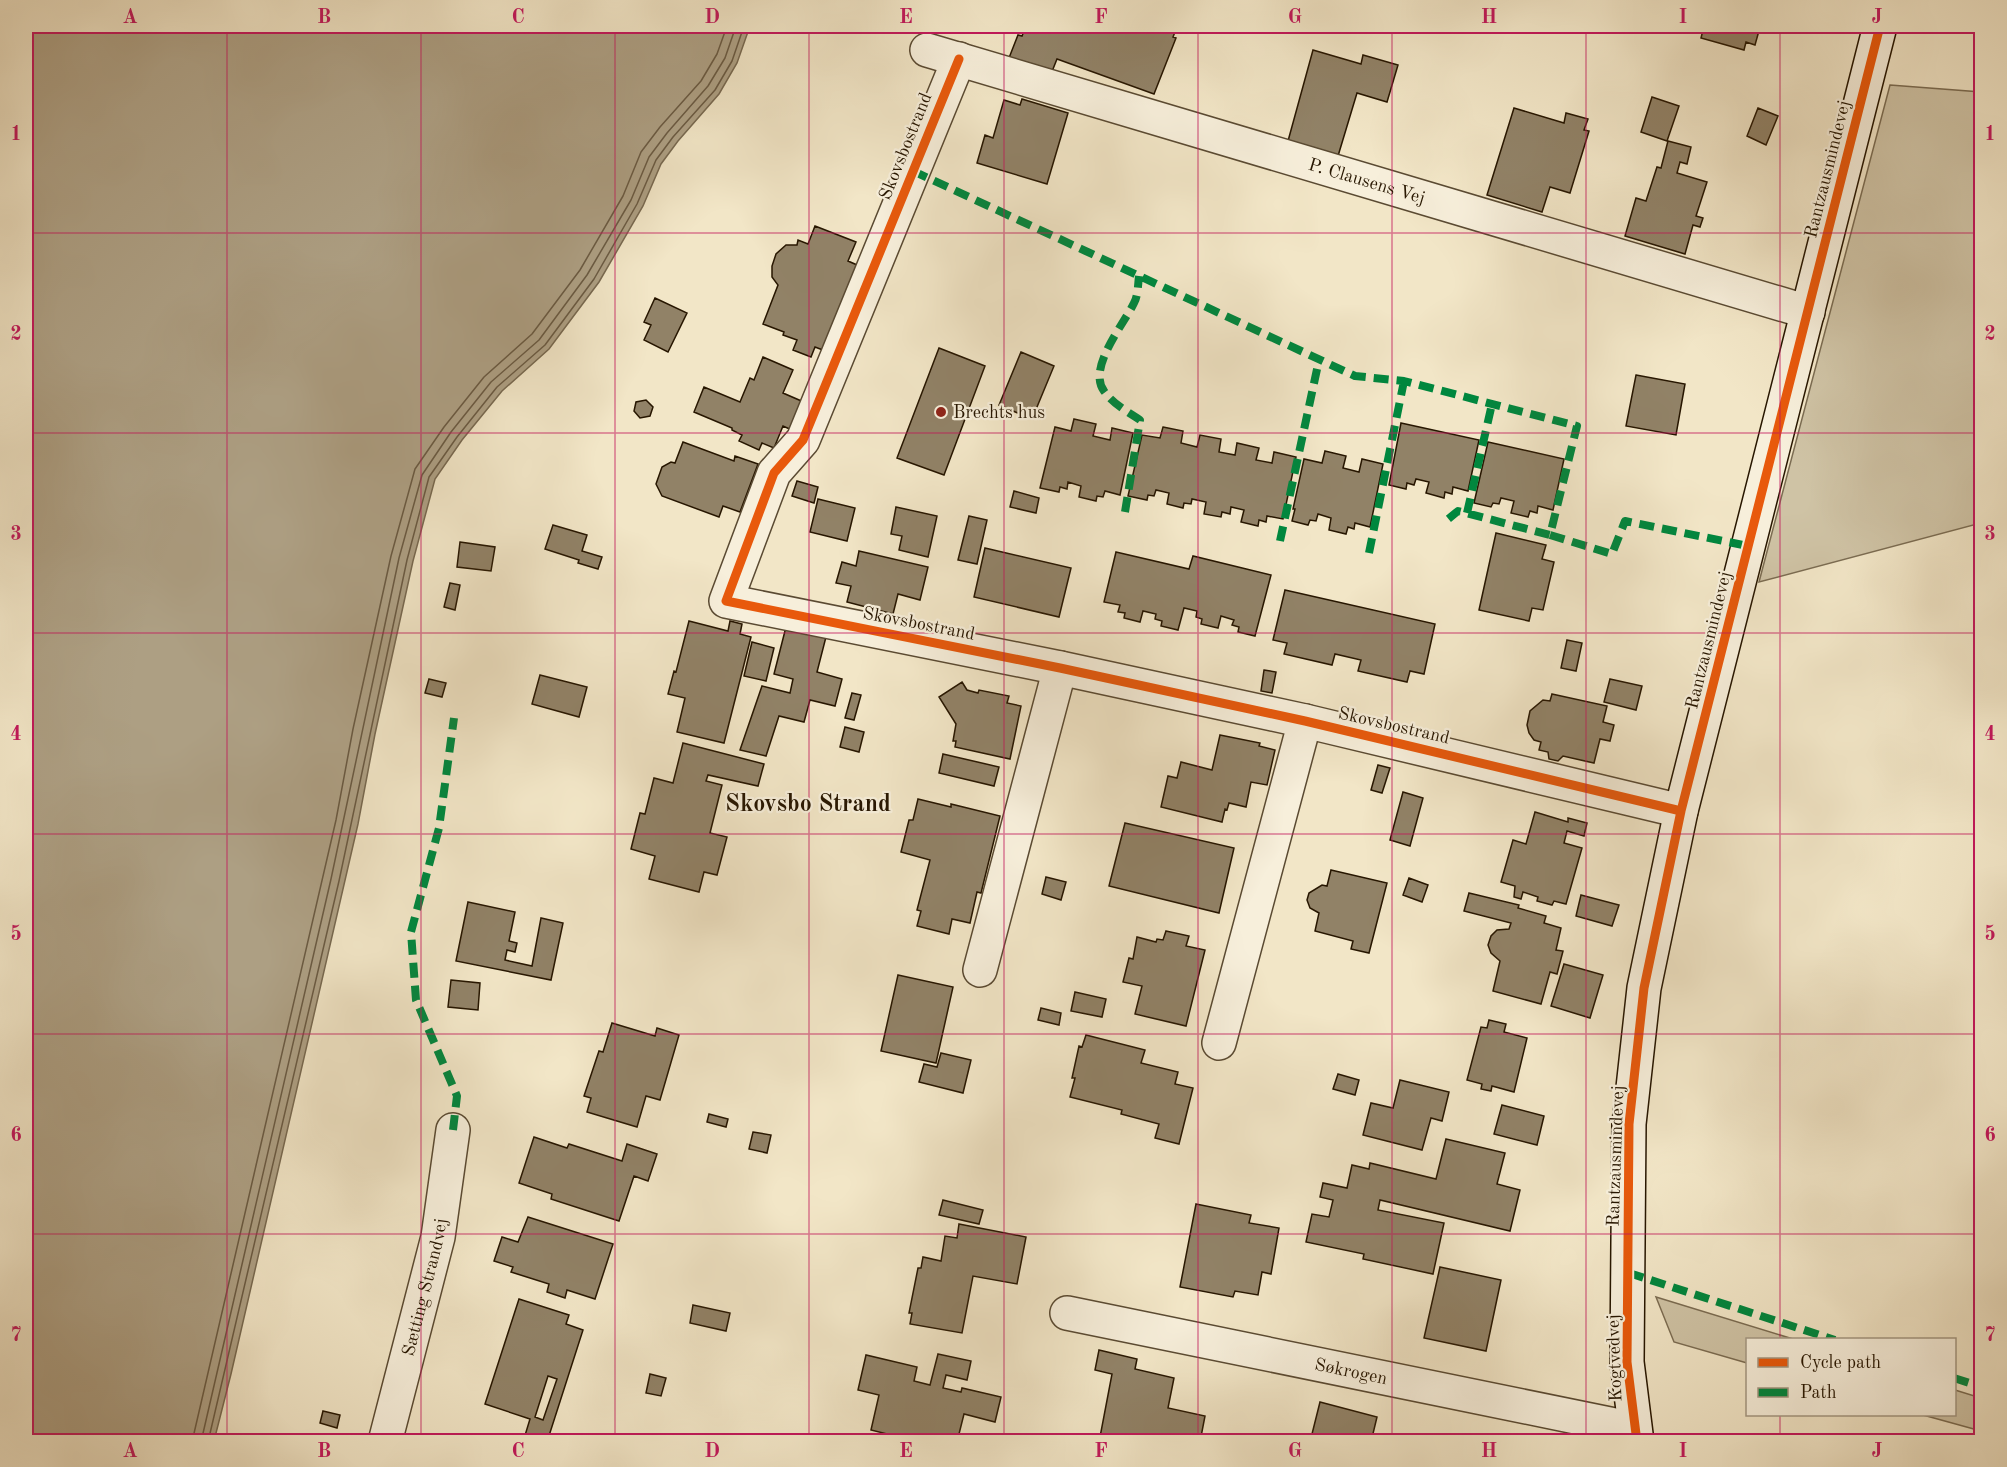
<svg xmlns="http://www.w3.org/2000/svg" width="2007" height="1467" viewBox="0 0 2007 1467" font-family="'Old Standard TT',serif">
<rect width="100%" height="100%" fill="#f2e6c7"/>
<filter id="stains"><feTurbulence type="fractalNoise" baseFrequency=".00333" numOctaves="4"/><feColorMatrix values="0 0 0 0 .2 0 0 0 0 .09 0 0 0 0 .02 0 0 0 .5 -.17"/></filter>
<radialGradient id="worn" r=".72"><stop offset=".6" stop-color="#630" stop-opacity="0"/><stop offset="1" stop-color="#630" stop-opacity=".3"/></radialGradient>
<path fill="#cfc3a5" stroke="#7b6c52" stroke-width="1.5" d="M1890,85L1981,92V523L1759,582Z
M1656,1297L1793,1339L1748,1340L1747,1363L1674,1342Z
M1955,1390L1981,1398V1431L1923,1415L1954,1414Z"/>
<path fill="#ad9f83" stroke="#77684f" stroke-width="1.5" d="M26,26H750L737,63L719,94L678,141L661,164L643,206L599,282L549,349L502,391L462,440L435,479L413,561L375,734L358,824L231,1374L214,1441H26Z"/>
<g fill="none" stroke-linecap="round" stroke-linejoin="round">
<path stroke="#6a5a42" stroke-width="1.5" d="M192,1442L336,820L353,729L391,556L415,469L444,427L484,377L532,334L580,270L623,196L641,152L660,127L701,81L717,54L727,26
M201,1442L331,879L399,558L422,475L451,432L491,382L539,340L587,275L631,200L649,157L667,133L708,86L725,58L736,26
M208,1442L339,881L407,560L429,477L457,437L497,387L545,345L594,279L637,204L656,160L673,137L715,90L732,61L744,26"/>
</g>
<path fill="#918267" stroke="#271600" stroke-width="1.5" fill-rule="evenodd" d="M1026,26H1141L1152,30L1154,26L1177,27L1173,37L1176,38L1154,94L1057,59L1049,79L1007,63L1018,35L1022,36Z
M1704,26H1753L1760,27L1755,45L1746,42L1744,50L1701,38Z
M1313,50L1361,64L1363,55L1398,65L1387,102L1357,93L1338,156L1288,141Z
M1652,97L1679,106L1667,141L1641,132Z
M1022,99L1068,113L1047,184L977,163L985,135L993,138L1004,100L1020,105Z
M1514,108L1564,123L1566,113L1588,119L1584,130L1589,131L1570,193L1550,187L1542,212L1487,195Z
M1758,108L1778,116L1766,145L1747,136Z
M1668,141L1691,147L1687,164L1680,162L1677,173L1707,182L1696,216L1703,218L1700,227L1693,225L1685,254L1625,236L1636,198L1646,201L1657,167L1661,168Z
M815,226L856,242L848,261L864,268L828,352L815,347L811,357L793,350L797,340L783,335L784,332L763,324L778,285L772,277V266L776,254L786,245H797L798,240L808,244Z
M655,298L687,313L668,352L644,340L651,325L644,322Z
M939,348L985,366L944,475L897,458Z
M1021,352L1054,366L1032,419L999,405Z
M763,357L793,370L783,393L806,403L794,431L783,426L774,448L762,443L759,450L739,441L742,435L732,430V428L694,412L704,387L740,402L750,378L754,380Z
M1636,375L1685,384L1676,435L1626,426Z
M646,400L653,407L650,416L640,418L634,411L636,402Z
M1074,419L1096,424L1093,436L1110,440L1112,428L1133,433L1120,495L1105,491L1103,497L1097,496L1096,501L1079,497L1081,486L1068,482L1067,489L1060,487L1059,492L1040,488L1055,427L1071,431Z
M1401,423L1479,440L1468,491L1453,487L1452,494L1445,492L1444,498L1426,493L1429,482L1416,479L1414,485L1407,483L1406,489L1389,485Z
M1163,427L1183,431L1181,443L1197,447L1200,435L1221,439L1219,452L1235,455L1237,443L1259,448L1256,460L1272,463L1274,452L1296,457L1283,519L1267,516L1266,522L1259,520L1258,526L1241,522L1244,510L1231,507L1230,514L1222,512L1221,517L1204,514L1206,502L1192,499L1191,504L1184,503L1183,508L1167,504L1169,493L1156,490L1154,496L1148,495L1147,500L1128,496L1142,435L1160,438Z
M683,442L734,461L735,456L758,464L740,512L723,506L719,517L662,496L656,484L662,467L671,462L675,463Z
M1488,442L1564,459L1553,510L1538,506L1537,513L1530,511L1528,517L1511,513L1514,501L1501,498L1499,504L1493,503L1491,507L1474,503Z
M1325,451L1346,456L1343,468L1359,472L1362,459L1383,464L1370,527L1355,523L1354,529L1348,527L1346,534L1329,530L1331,518L1318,514L1316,521L1310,520L1308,525L1292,521L1295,509H1293L1304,459L1322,463Z
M797,481L818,487L814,503L792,496Z
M1014,491L1039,498L1036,513L1010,507Z
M818,499L855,508L847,541L810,532Z
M896,507L937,516L928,557L899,550L902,536L891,534Z
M969,516L987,520L977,564L958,560Z
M553,525L587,535L582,551L602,557L598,569L578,563L579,560L545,549Z
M1496,533L1546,545L1542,559L1554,562L1543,610L1532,608L1529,621L1479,610Z
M460,542L495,547L491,571L457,567Z
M985,548L1071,568L1059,617L974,597Z
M859,551L928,567L920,600L898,594L893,614L847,602L851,586L836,583L842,562L856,566Z
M1116,552L1189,569L1193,556L1271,575L1255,636L1238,632L1239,627L1232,625L1234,620L1221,616L1218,628L1201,624L1202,619L1196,617L1197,611L1184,608L1178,630L1161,626L1162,621L1155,619L1156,614L1143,611L1140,622L1124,618L1125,613L1118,612L1120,605L1104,602Z
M450,583L460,585L455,610L444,607Z
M1285,590L1435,624L1424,674L1410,671L1407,682L1358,671L1361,660L1335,654L1332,665L1284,654L1287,643L1273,640Z
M689,621L728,631L730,621L742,624L740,634L751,637L724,743L677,732L685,698L668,694L674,671L676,672Z
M787,623L827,633L817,672L842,679L835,706L810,700L804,722L779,716L766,756L740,750L762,686L790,693L793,679L774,674Z
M1567,640L1582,643L1576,671L1561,668Z
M752,642L774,648L766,681L744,676Z
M1264,670L1276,672L1272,693L1261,691Z
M540,675L587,687L579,717L532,704Z
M429,679L446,683L442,697L425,693Z
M1610,679L1642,686L1636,710L1604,702Z
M962,682L967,690L978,693L979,690L1009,696L1007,703L1021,706L1010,759L955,747L956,741H953L956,724L939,697Z
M852,693L861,695L854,720L845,718Z
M1552,694L1607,706L1603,722L1614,725L1610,741L1600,739L1594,763L1563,756L1558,761L1549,759L1548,752L1539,750L1541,742L1534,740L1529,733L1527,725L1530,711L1543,700L1550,701Z
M845,727L864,732L859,752L840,747Z
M1220,735L1260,743L1259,746L1275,750L1267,785L1251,782L1246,807L1229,803L1227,810L1225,809L1222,822L1161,807L1168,776L1177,778L1181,762L1212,770Z
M683,743L764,764L758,786L708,775L706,781L722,785L710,833L727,837L717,875L704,872L699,892L649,879L655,856L631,849L640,813L645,814L654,778L673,783Z
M943,754L999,767L994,786L939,773Z
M1378,765L1390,768L1382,793L1371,790Z
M1403,792L1423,798L1410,846L1390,840Z
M918,799L951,807V804L1000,816L981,893L977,892L970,923L952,919L949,934L917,926L921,911L917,910L930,860L901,852L909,820H913Z
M1535,812L1568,822V818L1587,823L1584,836L1567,831L1564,843L1582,848L1566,904L1554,901L1552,905L1537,901L1538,897L1523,892L1521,899L1514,897L1515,886L1501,882L1513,840L1526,844Z
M1125,823L1234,848L1219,913L1109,886Z
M1331,870L1387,883L1369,953L1351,949L1353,941L1315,931L1319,913L1310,908L1307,900L1309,893L1322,885L1327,886Z
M1046,877L1066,882L1061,900L1042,894Z
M1409,878L1428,885L1422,902L1403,895Z
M1469,893L1519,905L1518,908L1546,916L1544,923L1561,928L1556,950L1563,951L1557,974L1550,972L1541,1004L1493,991L1500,961L1491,953L1488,945L1491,936L1497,930L1509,929L1511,923L1464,911Z
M1581,895L1619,905L1612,926L1576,916Z
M468,902L515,912L509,941L517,943L515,952L507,950L505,960L532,966L541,918L563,923L551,980L456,961Z
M1166,931L1189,936L1186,946L1205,950L1186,1026L1135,1014L1142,986L1123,982L1129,958L1133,959L1137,937L1156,942L1157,939L1163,940Z
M1564,964L1603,975L1590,1018L1551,1006Z
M898,975L953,987L936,1063L881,1051Z
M451,980L480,983L478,1010L448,1007Z
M1075,992L1106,999L1102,1017L1071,1011Z
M1041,1008L1061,1013L1059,1025L1038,1020Z
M1489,1020L1506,1024L1504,1032L1527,1038L1514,1092L1492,1086L1491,1091L1481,1089L1482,1084L1467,1080L1481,1027L1487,1028Z
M612,1023L655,1036L657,1028L679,1035L660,1100L646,1096L637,1127L587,1112L591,1098L584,1096L599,1051L603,1052Z
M1086,1035L1145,1050L1141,1063L1178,1072L1175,1084L1193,1088L1179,1144L1155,1138L1159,1124L1121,1114L1122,1110L1070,1097L1075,1078H1072L1079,1046L1082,1047Z
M941,1053L971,1060L963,1093L919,1082L924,1064L937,1067Z
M1338,1074L1359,1080L1355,1095L1333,1089Z
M1400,1080L1449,1092L1442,1121L1431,1118L1422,1150L1363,1135L1371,1103L1393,1108Z
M1502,1105L1544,1116L1537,1145L1494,1134Z
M709,1114L728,1119L726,1127L707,1122Z
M753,1132L771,1135L767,1153L749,1149Z
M534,1137L567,1148L569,1144L622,1161L627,1144L657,1154L648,1181L634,1176L619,1221L551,1199L552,1194L519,1183Z
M1446,1139L1505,1153L1497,1184L1520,1190L1510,1231L1380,1200L1378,1210L1444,1223L1433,1274L1363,1259L1364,1254L1306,1242L1312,1214L1329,1217L1333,1200L1320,1197L1323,1183L1347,1188L1352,1165L1369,1169L1370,1163L1436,1179Z
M943,1200L983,1210L979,1224L939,1215Z
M1196,1204L1251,1215L1249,1223L1279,1228L1271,1274L1262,1272L1258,1295L1235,1291L1233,1297L1180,1287Z
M528,1217L613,1244L595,1299L567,1290L565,1298L547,1292L549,1284L511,1272L513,1267L494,1261L502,1237L518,1242Z
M959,1224L1026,1237L1017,1284L973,1276L962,1333L910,1324L912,1313H909L918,1268H921L923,1257L941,1261L945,1236L957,1238Z
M1440,1267L1501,1280L1486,1351L1424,1338Z
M519,1299L569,1315L566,1324L583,1330L547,1442H523L530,1419L485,1404ZM548,1376L557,1379L543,1420L535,1417Z
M693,1305L730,1313L726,1331L690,1323Z
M1099,1350L1137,1359L1135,1369L1174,1378L1168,1408L1205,1416L1200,1442H1114L1100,1437L1112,1374L1095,1370Z
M938,1354L971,1361L967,1380L946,1375L943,1388L961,1392L962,1388L1001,1397L995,1422L964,1414L957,1442H919L871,1430L879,1395L858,1390L866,1355L917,1367L914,1381L930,1385Z
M650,1374L666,1378L661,1396L646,1393Z
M1320,1402L1377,1417L1371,1442H1310Z
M323,1411L340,1415L337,1428L320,1423Z"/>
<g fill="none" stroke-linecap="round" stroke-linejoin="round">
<g stroke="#5a4a32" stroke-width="36">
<g id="street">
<path id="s1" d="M927,50L1808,312"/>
<path d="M959,59L803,440L774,473L726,601L1060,668L1305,721L1681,811"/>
<path d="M980,970L1060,668"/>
<path d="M1219,1043L1305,721"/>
<path id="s2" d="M1067,1313L1634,1429"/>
<path id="s3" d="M385,1442L438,1237L453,1130"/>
</g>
</g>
<g stroke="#271600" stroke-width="36">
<path id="secondary" d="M1637,1442L1627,1362L1629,1124L1644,988L1681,811L1880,26"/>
</g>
<use href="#street" stroke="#f7efdb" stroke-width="33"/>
<use href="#secondary" stroke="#f7efdb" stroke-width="33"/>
<path stroke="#00873e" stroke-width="8" stroke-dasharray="15 8" stroke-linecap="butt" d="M913,171L1355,376L1404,381L1577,426L1550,535L1458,511L1447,520
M1125,512L1140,420C1128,412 1113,404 1104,391C1087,368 1124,324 1134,303C1138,296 1138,284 1139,276
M1467,513L1492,404
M1550,535L1612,554L1625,521L1748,546
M1280,541L1319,360
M1369,553L1404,381
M453,1130L457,1096L416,1000L411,932L439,828L454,718
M1629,1273L1835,1340
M1954,1378L1982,1387"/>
<g stroke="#f7efdb" stroke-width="13">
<path id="cycleway" d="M959,59L803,440L774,473L726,601L1060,668L1305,721L1681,811
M1637,1442L1627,1362L1629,1124L1644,988L1681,811L1880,26"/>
</g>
<use href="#cycleway" stroke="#e8590c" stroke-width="9"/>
</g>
<path fill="none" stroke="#c2185b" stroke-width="1.5" stroke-opacity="0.55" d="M227,26V1442M421,26V1442M615,26V1442M809,26V1442M1004,26V1442M1198,26V1442M1392,26V1442M1586,26V1442M1780,26V1340M26,233H1982M26,433H1982M26,633H1982M26,834H1982M26,1034H1982M26,1234H1982M1780,1414V1442"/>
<circle fill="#8f2418" stroke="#f7efdb" stroke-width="2" cx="941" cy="412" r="6"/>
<g text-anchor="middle" stroke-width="4.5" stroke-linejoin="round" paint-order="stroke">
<g font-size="18" fill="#271600" stroke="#f7efdb">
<text transform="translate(905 146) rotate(-68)" y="6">Skovsbostrand</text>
<text transform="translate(1827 169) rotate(-76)" y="6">Rantzausmindevej</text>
<text dy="6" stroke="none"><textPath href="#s1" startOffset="459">P. Clausens Vej</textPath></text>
<text transform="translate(919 623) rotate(11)" y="6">Skovsbostrand</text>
<text transform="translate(1708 640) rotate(-76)" y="6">Rantzausmindevej</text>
<text transform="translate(1394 725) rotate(13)" y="6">Skovsbostrand</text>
<text transform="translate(1615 1156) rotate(-88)" y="6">Rantzausmindevej</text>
<text dy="6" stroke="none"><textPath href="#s3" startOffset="160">Sætting Strandvej</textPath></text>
<text transform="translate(1614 1358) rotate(-92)" y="6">Kogtvedvej</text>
<text dy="6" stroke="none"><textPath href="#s2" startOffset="290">Søkrogen</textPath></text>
</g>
<g font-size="18" fill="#271600" stroke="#f7efdb" text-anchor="start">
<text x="953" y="418">Brechts hus</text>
</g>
<g font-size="24" font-weight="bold" fill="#271600" stroke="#f7efdb">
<text x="808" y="811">Skovsbo Strand</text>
</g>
</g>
<rect width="2007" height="1467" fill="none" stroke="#f2e6c7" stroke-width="66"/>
<rect x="1746" y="1338" width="210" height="78" fill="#f7efdb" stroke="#a49883" stroke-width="1.5"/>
<rect x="1758" y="1358" width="30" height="9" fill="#e8590c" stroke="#a49883" stroke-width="1.5"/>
<text x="1800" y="1368" font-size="18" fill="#271600">Cycle path</text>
<rect x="1758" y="1388" width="30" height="9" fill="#00873e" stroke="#a49883" stroke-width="1.5"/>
<text x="1800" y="1398" font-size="18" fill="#271600">Path</text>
<rect x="33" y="33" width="1941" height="1401" fill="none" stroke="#c2185b" stroke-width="2"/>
<g font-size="20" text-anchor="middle" font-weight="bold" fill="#c2185b">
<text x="130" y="23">A</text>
<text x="324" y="23">B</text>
<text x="518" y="23">C</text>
<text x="712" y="23">D</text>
<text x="906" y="23">E</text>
<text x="1101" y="23">F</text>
<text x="1295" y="23">G</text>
<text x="1489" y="23">H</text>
<text x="1683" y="23">I</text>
<text x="1877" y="23">J</text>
<text x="16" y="140">1</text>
<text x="1990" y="140">1</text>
<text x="16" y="340">2</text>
<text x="1990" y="340">2</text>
<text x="16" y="540">3</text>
<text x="1990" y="540">3</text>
<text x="16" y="740">4</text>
<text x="1990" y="740">4</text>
<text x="16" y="940">5</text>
<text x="1990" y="940">5</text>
<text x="16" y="1141">6</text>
<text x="1990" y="1141">6</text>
<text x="16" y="1341">7</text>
<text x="1990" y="1341">7</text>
<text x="130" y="1457">A</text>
<text x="324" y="1457">B</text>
<text x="518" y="1457">C</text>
<text x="712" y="1457">D</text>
<text x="906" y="1457">E</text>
<text x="1101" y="1457">F</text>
<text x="1295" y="1457">G</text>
<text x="1489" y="1457">H</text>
<text x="1683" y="1457">I</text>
<text x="1877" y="1457">J</text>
</g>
<rect width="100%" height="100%" filter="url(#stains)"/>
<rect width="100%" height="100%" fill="url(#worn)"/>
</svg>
